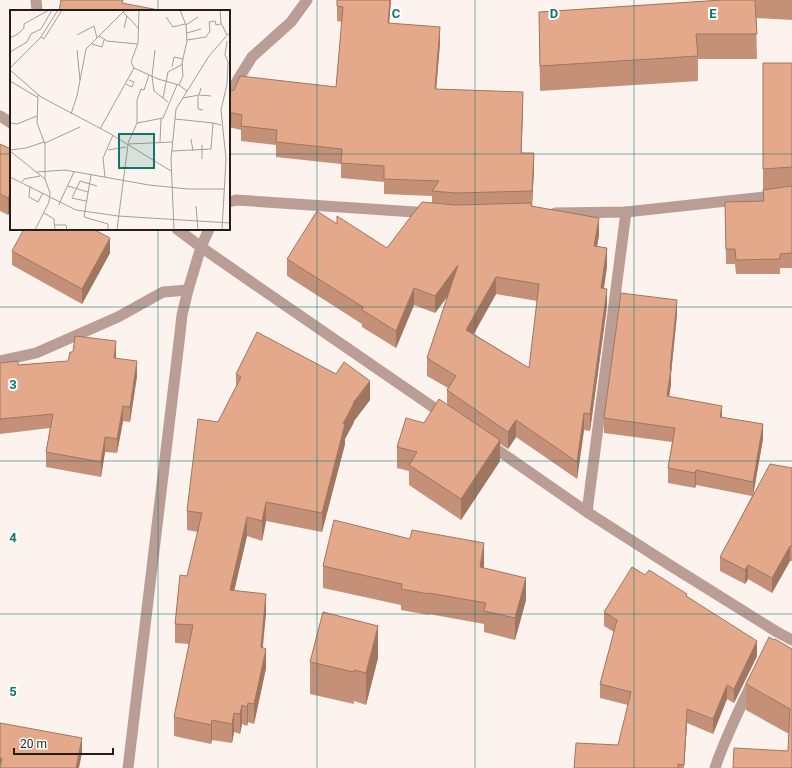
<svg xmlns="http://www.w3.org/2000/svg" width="792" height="768" viewBox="0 0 792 768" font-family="Roboto,sans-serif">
<rect width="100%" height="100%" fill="#fcf2ee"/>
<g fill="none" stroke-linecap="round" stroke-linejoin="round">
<path stroke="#ba9d94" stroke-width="11" d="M36,0L37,11
M587,512L626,212
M715,768C725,738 739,710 753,681"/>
<path stroke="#ba9d94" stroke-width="11" d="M229,100L237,81L252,57L291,22L307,0
M229,202L236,200L430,213
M555,213L626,212L792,194
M201,247L209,229
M0,361L36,353L118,317L163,292L188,290"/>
<path stroke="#ba9d94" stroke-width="11" d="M0,116L11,123
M177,229L201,247L257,286L446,416
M489,444L587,512L668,564L777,632L792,640
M128,768L179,342L182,315L188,290L201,247"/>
</g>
<path fill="#c49078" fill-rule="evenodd" d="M391,0L389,23L440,43L436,89L523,108L521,153L534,168L532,206L599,235L597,246L607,266L604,289L607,306L590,431L584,430L577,479L516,437L508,449L500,444V461L461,520L409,485V471L397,468V447L424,423L447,404V390L448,388L427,376V358L448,296L435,313L414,305L396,348L362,327V324L287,276V259L337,224L387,248L432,203V196L384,194V182L341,178V164L276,157V145L241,141V130L229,127V91L336,87L342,22L337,21V6ZM496,294L537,301L529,368L474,334Z
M722,0H792V20L756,18L757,59H698V81L540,91L539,12Z
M763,63H792V268H780V274H736L735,264H726L725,202L763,201Z
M0,144L11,149V210L8,215L0,211Z
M12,251L110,253L82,304L12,265Z
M677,314L671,374V384L669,396L722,417L763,439L753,495L792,468V561H790L772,593L748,579L745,584L720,571V557L752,496L696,485L695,488L668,483V468L672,442L604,433V418Z
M116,356V358L137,376L130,422L123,421L117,453L105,452L101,477L46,467V452L50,428L0,434V363L18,365L68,361Z
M236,374L370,400L354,421V422L345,439V444L322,532L266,521L262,541L247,536L234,590L266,613L262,648L266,668L254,724L248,722L247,726L242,724L240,734L234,732L232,743L212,740L211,744L174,736V717L189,644L175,643V624L198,532L187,530V511L218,422L236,387Z
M484,565V568L526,600L515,640L484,632V624L429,614V615L401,610V605L323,588V566Z
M645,575L687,596L757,656L734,703L727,699L713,734L687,723L684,768H574L618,745L628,705L600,698V684L614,632L604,626V612Z
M774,640L792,649V768L788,751L789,734L746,710V684Z
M378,658L366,705L354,701V704L310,694V662Z"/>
<path fill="#a07661" d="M390,0H391L388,38V23Z
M440,27V43L435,104V89Z
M523,92V108L521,168V153Z
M534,153V168L532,207V191Z
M11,192V210L8,215V198Z
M599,218V235L594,263V246Z
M110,238V253L82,304V289Z
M607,248V266L601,306V288Z
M458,265V282L435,313V296Z
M496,277V294L466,347V330Z
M414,288V305L396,348V331Z
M607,289V306L590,431V414Z
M677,300V314L671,374V384L667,410V396Z
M116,341V356L114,373V358Z
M137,361V376L130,422V407Z
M370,381V400L354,421V422L345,439V444L322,532V513L343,424L353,403Z
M123,406V421L117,453V439Z
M722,406V420L720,417Z
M584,413V430L577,479V462Z
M516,420V437L508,449V432Z
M763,424V439L753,496V482Z
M105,437V452L101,477V462Z
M500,440V461L461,520V499Z
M696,470V485L695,488V473Z
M266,502V521L262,541V521Z
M247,517V536L230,609V590Z
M484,543V565L480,588V567Z
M790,546V561L772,593V578Z
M748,565V579L745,584V570Z
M526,578V600L515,640V618Z
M266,594V613L261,667V647Z
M378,626V658L366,705V673Z
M757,641V656L734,703V689Z
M266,649V668L254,724V704Z
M727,685V699L713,734V719Z
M248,703V722L247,726V707Z
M242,705V724L240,734V714Z
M687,709V723L684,768Z
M234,713V732L232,743V724Z
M212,720V740L211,744V725Z
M82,738V753L79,768H76Z
M2,758L0,768V759Z"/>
<path fill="#e4a88b" stroke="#a07661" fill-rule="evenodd" d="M61,0H123L122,3L164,11H59Z
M337,0H390L388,23L440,27L435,89L523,92L521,153H534L532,191L456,193L432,191L439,181L384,179V166L341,163L342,149L276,142L277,130L241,126L242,115L229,112V91L234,90L240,76L336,87L343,7L337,6Z
M722,0H755L757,34H696L698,56L540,66L539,12Z
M763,63H792V167L763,169Z
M0,144L11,149V192L8,198L0,194Z
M792,186V253L780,254V259L736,260L735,249H726L725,202L764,201L763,190Z
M422,202L456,205L531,203V206L599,218L594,246L607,248L601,288L607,289L590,414L584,413L577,462L516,420L508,432L447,390L456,376L427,358L458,265L435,296L414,288L396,331L362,310L363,307L287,259L317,211L337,224V216L387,248ZM496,277L539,284L529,368L466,330Z
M24,229H93L110,238L82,289L12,251Z
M621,293L677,300L670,369H671L667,396L722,406L720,417L763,424L753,482L696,470L695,473L668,468L675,428L604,418Z
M257,332L336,374L344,362L370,381L353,403H354L343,424H345L322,513L266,502L262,521L247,517L230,590L266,594L261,647L266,649L254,704L248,703L247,707L242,705L240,714L234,713L232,724L212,720L211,725L174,717L193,625L175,624L180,575L187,576L202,513L187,511L198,419L218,422L241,377L236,374Z
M75,336L116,341L114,358L137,361L130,407L123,406L117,439L105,437L101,462L46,452L53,414L0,419V363L18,361V365L68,361L70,352H73Z
M439,399L500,440L461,499L409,465L417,452L397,447L406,418L424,423Z
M770,464L792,468V546H790L772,578L748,565L745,570L720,557Z
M334,520L410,539L412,530L484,543L480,567L526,578L515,618L484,611L486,603L429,593V594L401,589L402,584L323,566Z
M632,567L645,575L649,570L687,594L686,596L757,641L734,689L727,685L713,719L687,709L684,765L678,764V768H574L576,743L618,745L631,692L600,684L617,620L604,612Z
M323,612L378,626L366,673L354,670V672L310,662Z
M769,637L774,640L775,639L792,649V768H733L734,748L788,751L790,709L746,684Z
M0,723L82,738L76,768H0L2,758L0,759Z"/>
<path fill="none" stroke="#0f766e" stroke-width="1" stroke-opacity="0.55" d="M158,0V11M317,0V768M475,0V768M634,0V768M0,154H11M229,154H792M158,229V768M0,307H792M0,461H792M0,614H792"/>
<g transform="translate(10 10)">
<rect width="220" height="220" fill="#fcf2ee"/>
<path fill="none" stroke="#a69d99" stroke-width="1" d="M210,0L211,13L217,25M113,2L117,6L114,18M117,6L129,19M156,7L163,17L175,14M176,15L188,7M31,19L42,0M177,23L191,19M67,25L84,16L87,28M89,26L97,31L127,34M31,27L34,29L52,0M0,28L8,24L14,18V14L39,0M177,30L196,27L200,21L199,12L205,11L206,15L211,14M82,34L92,37L94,30M67,40L70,70M145,40L142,66L144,81L153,88M0,42L17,32L21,24L31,19M162,57L164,47L173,49M0,58L31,27L48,0M124,58L148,69L169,75L177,81M0,60L31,87L99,123L161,161M0,71L27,87M116,74L122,77L124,72L119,70M169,75L173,66L172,53L177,31L176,15L170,0M28,85L27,113L35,134V169M189,85L201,86M188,86V99L193,100M173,88L189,85L191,78M158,92L153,88L158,62L173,54M61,104L67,86L76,39L115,0M165,109L203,113M0,113L7,114L27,106M127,113L153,108L167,75M90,119L124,58L121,52L128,33L129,0M181,129L183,141M150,132L151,109M35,133L70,117M118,133L127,113V90L131,79L134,80L139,65M0,140L16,138L34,132M98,140L116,137M0,141L35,169L40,183L39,192L25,220M162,141L201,139L203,113L211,115M192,149V135M27,162L55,160L139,175L178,179H214M81,165L74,207L98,214V220M0,167L50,192L64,162M95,167L93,148L103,125M12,172L14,169L30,166M20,176L19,187L28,192L33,183M58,176L78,182M76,191L62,188L70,171L87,176M49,195L50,192L66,200L108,206L220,213M186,196L188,220M34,203L44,209L45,220M45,215H56L57,220M107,220L118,134L162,132M164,220L161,149L166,99L199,46L220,22M212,220L216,149L211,100L217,74L218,52L215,45L217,31"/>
<path fill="#0f766e" fill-opacity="0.15" stroke="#0f766e" stroke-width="2" d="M109,124H144V158H109Z"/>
<rect width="220" height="220" fill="none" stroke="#251d19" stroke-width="2"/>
</g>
<g font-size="13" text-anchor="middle" font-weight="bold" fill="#0f766e" stroke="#fff" stroke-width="4" stroke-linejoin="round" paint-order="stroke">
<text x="396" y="18">C</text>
<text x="554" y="18">D</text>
<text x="713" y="18">E</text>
<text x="13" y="389">3</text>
<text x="13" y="542">4</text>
<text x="13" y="696">5</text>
</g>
<path d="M14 748v6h99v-6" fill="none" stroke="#251d19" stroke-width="2"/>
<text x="20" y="748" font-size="12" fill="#251d19" stroke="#ffffff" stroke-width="3" paint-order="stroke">20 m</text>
</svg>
